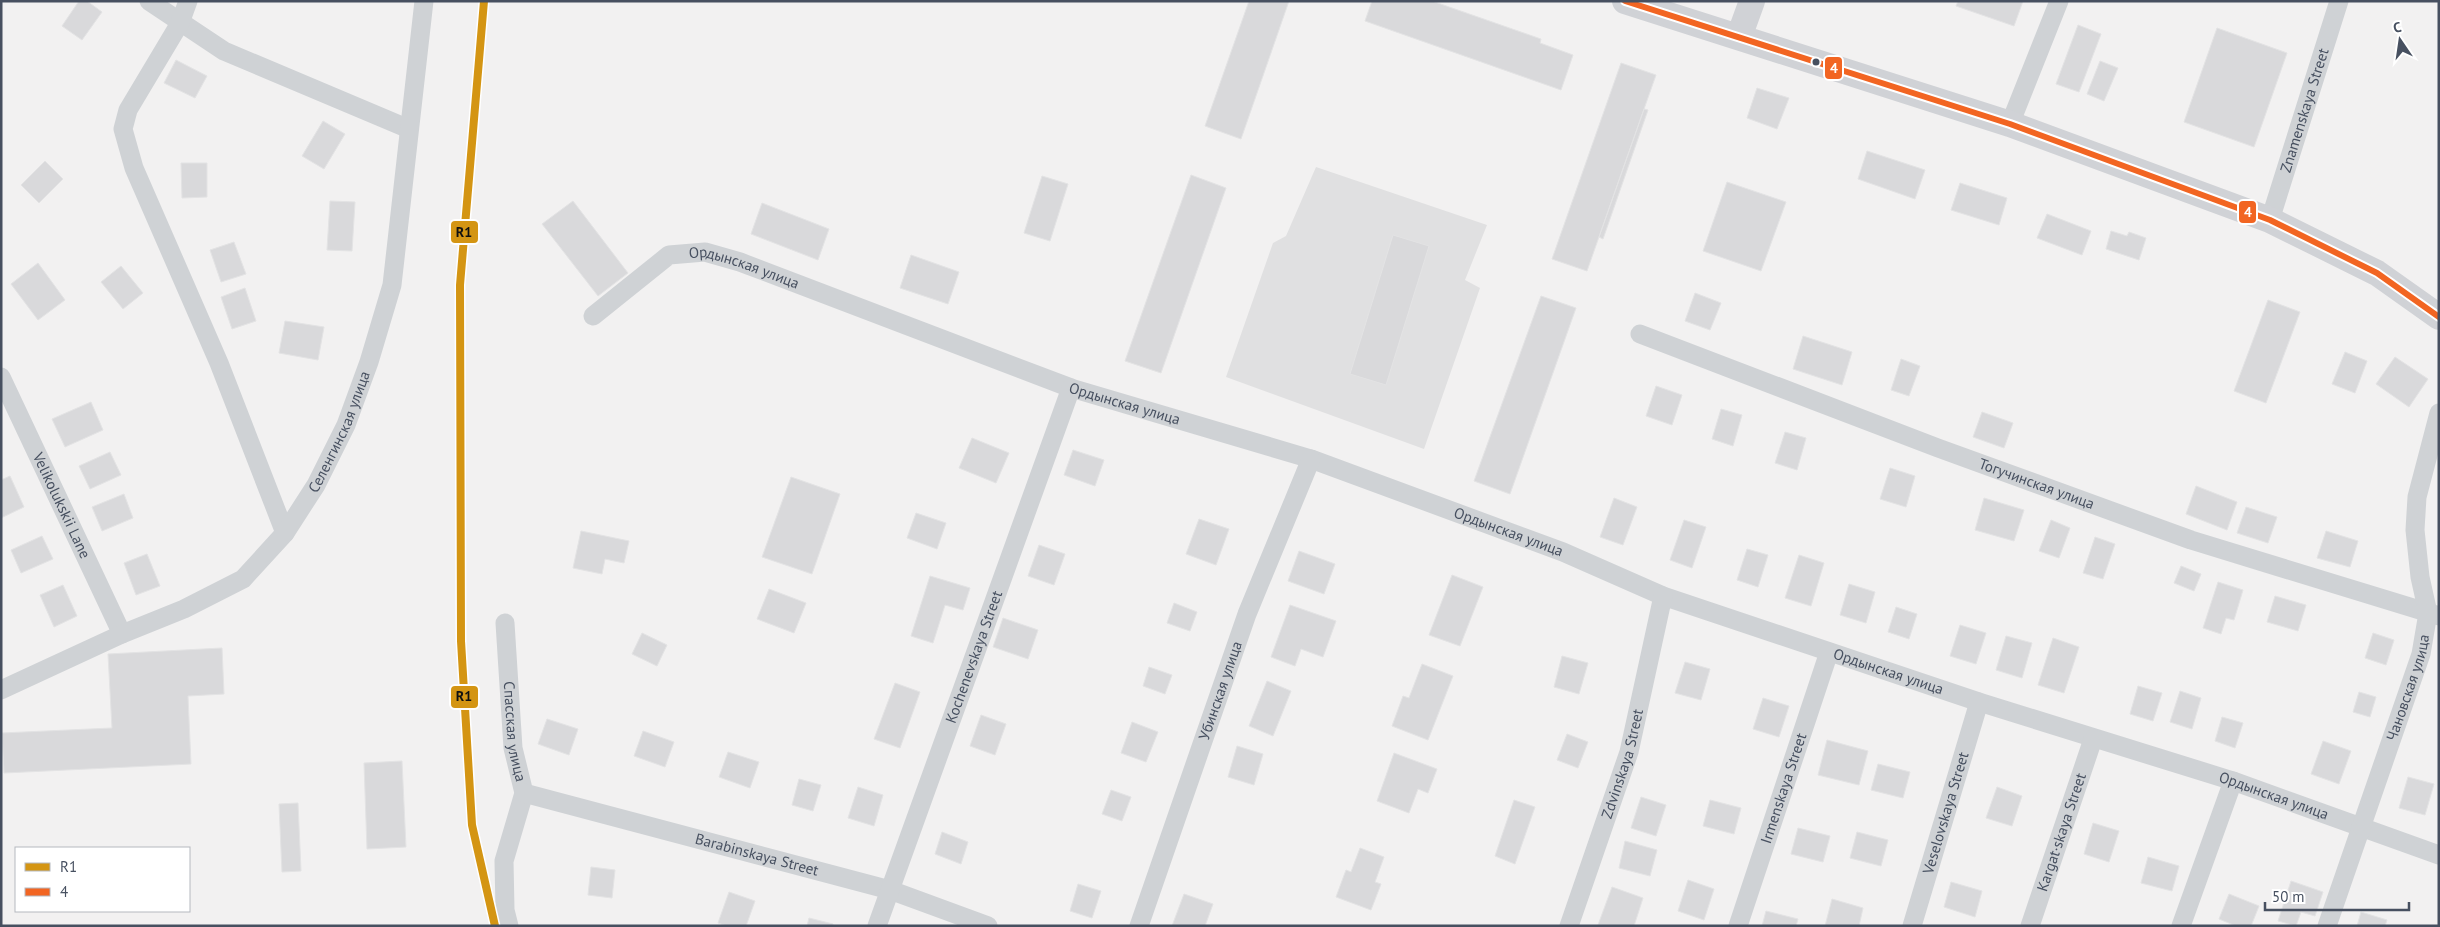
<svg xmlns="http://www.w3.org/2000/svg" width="2440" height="927" viewBox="0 0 2440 927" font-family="'PT Sans',sans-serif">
<rect width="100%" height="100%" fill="#f2f1f1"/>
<path fill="#e0e0e1" d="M1316,167L1487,225L1465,280L1480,288L1424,449L1226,377L1273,243L1286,236Z"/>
<path fill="#d9d9db" stroke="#e3e3e4" d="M79,1H87L102,12L82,40L62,26Z
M1249,1H1289L1241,139L1205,126Z
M1372,1H1432L1541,39L1540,43L1573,55L1561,90L1365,21Z
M1958,1H2023L2014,26L1956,6Z
M2078,25L2101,34L2079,92L2056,84Z
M2217,28L2287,53L2254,147L2184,122Z
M176,60L207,76L195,98L164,83Z
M2100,61L2118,68L2104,101L2087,94Z
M1621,63L1656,75L1587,271L1552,259Z
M1757,88L1789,98L1777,129L1747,118Z
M1644,109L1648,110L1603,239L1599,237Z
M323,121L345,134L324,169L302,156Z
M1867,151L1925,170L1915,199L1858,179Z
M45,161L63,179L39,203L21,185Z
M181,163H207V197L182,198Z
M1191,175L1226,188L1161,373L1125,361Z
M1042,176L1068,184L1050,241L1024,233Z
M1727,182L1786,202L1761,271L1703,251Z
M1960,183L2007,198L1999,225L1951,210Z
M330,201L355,202L352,251L327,250Z
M573,201L628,273L598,296L542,224Z
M762,203L829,229L818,260L751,234Z
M2047,214L2091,231L2082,255L2037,238Z
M2111,231L2127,236L2129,232L2146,238L2139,260L2106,249Z
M1393,235L1429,246L1386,385L1350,374Z
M234,242L246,274L221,282L210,250Z
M911,255L959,272L948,304L900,288Z
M38,263L65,300L38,320L11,284Z
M121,266L143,293L123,309L101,282Z
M245,288L256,321L232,329L221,297Z
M1695,293L1721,303L1710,330L1685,321Z
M1541,296L1576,308L1510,494L1474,481Z
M2268,300L2300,312L2266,403L2234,391Z
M285,321L324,327L318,360L279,353Z
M1803,336L1852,352L1842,385L1793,369Z
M2345,352L2367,361L2355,393L2332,384Z
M2395,357L2428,379L2409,407L2376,384Z
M1901,359L1920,366L1909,396L1891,390Z
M1656,386L1682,395L1672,425L1646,416Z
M91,402L103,430L65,447L52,419Z
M1721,409L1742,415L1733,446L1712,439Z
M1982,412L2013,423L2004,448L1973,437Z
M1785,432L1806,438L1797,470L1775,463Z
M972,438L1009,453L996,483L959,468Z
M1073,450L1104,460L1095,486L1064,475Z
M110,452L121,475L90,489L79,466Z
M1890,468L1915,476L1906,507L1880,499Z
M10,476L24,507L1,518V480Z
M791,477L840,494L812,574L762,557Z
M2196,486L2237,502L2227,530L2186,514Z
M124,494L133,518L102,531L92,507Z
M1614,498L1637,507L1623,545L1600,537Z
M1984,498L2024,510L2014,541L1975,530Z
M2246,507L2277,517L2268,543L2237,533Z
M916,513L946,523L937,549L907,538Z
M1199,519L1229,529L1216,565L1186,554Z
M1684,520L1706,527L1692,568L1670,560Z
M2051,520L2070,528L2059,558L2039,551Z
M581,531L629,541L624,563L605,559L602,574L573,568Z
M2326,531L2358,541L2350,567L2317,558Z
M42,536L53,559L21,573L11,550Z
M2095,537L2115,544L2103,579L2083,573Z
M1039,545L1065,554L1054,585L1028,576Z
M1747,549L1768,555L1758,587L1737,580Z
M1299,551L1335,564L1324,594L1288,581Z
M147,554L160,586L136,595L124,563Z
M1799,555L1824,563L1811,606L1785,598Z
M2181,566L2201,574L2194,591L2174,583Z
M1452,575L1483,587L1460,646L1429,635Z
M930,576L970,588L963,610L945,605L933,643L911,636Z
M2218,582L2243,590L2234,620L2226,618L2221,634L2203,628Z
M1849,584L1875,592L1866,623L1840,615Z
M63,585L77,616L54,627L40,595Z
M769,589L806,603L794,633L757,619Z
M2275,596L2306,605L2298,631L2267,622Z
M1174,603L1197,612L1190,631L1167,623Z
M1290,605L1336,621L1323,657L1301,649L1295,666L1271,657Z
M1896,607L1917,614L1909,639L1888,632Z
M1003,618L1038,630L1028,659L993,647Z
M1960,625L1986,633L1976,664L1950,656Z
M642,633L667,645L657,666L632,654Z
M2373,633L2394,640L2386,665L2365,658Z
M2006,636L2032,643L2022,678L1996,670Z
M2053,638L2079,647L2064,693L2038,685Z
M222,648L224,694L188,696L191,764L4,773L2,733L112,728L108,654Z
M1562,656L1588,663L1579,694L1554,687Z
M1685,662L1710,669L1701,700L1675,693Z
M1422,664L1453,676L1428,740L1392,726L1403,696L1409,698Z
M1149,667L1172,675L1165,694L1143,686Z
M1267,681L1291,691L1273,736L1249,726Z
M895,683L920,692L900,748L874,739Z
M2138,686L2162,693L2153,721L2130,714Z
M2180,691L2201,698L2192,729L2170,722Z
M2359,692L2376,697L2370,717L2353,712Z
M1763,698L1789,706L1779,737L1753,729Z
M981,715L1006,724L995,755L970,746Z
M2222,717L2243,723L2235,748L2215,741Z
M547,719L578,729L569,755L538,744Z
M1132,722L1158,732L1146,762L1121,753Z
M643,731L674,742L665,767L634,756Z
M1567,734L1588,742L1578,768L1557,760Z
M1827,740L1868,751L1859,785L1818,775Z
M2323,741L2351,751L2339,784L2311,774Z
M1237,746L1263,754L1254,785L1228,777Z
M728,752L759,762L750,788L719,777Z
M1394,753L1437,769L1428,793L1418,789L1409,813L1377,801Z
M402,761L406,847L367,849L364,763Z
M1878,764L1910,772L1903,798L1871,790Z
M2408,777L2434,784L2425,815L2399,808Z
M799,779L821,785L813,811L792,805Z
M858,787L883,795L874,826L848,818Z
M1997,787L2022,796L2012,826L1986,818Z
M1111,790L1131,797L1122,821L1102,814Z
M1641,797L1666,805L1656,836L1631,828Z
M1514,800L1535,807L1515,864L1495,856Z
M1710,800L1741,808L1734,834L1703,826Z
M298,803L301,871L282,872L279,804Z
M2093,823L2119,831L2109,862L2084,854Z
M1798,828L1830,836L1823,862L1791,854Z
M942,832L968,842L961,864L935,854Z
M1857,832L1888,840L1881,866L1850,858Z
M1625,841L1657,850L1650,876L1619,868Z
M1360,848L1384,857L1375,882L1381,884L1371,910L1336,897L1346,870L1351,872Z
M2148,857L2179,866L2172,891L2141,883Z
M591,867L615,870L612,898L588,895Z
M1688,880L1714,889L1704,920L1678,911Z
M2291,881L2323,892L2315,916L2301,912L2296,926L2278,921Z
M1951,882L1982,891L1975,917L1944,907Z
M1078,884L1101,891L1092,918L1070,911Z
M1612,887L1643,898L1634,926L1598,925Z
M729,892L755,901L746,926H727L718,923Z
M1184,894L1213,904L1205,926H1172Z
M2229,894L2259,906L2251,926H2236L2219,919Z
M1832,899L1863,908L1859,926H1825Z
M1766,911L1798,919L1796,926H1762Z
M2361,912L2387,920L2385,926H2357Z
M809,918L833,924V926H807Z"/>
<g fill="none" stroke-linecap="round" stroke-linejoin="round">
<g stroke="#cfd2d5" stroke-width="19">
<path d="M149,1L224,51L409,129"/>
<path d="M188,1L180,23L128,110L123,129L134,168L219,363L285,533"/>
<path d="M2010,124L2059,1"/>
<path id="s1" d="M2270,220L2339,1"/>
<path id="s2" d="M593,316L669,255L705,252L740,262L1071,388L1311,459L1563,552L1663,596L1979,702L2233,781L2439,855"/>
<path id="s3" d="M1640,334L1938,448L2191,540L2439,616"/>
<path id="s4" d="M1,377L122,634"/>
<path id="s5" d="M505,623L513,748L524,793L504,861L505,910L509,926"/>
<path id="s6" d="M1,690L122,634L184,609L243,579L285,533L316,485L346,425L369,362L392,285L424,1"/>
<path id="s7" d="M524,793L890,890L988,926"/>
<path id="s8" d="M877,926L1071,388"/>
<path id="s9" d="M1139,926L1247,614L1311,459"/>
<path id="s10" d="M1569,926L1629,752L1663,596"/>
<path id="s11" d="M1738,926L1829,652"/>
<path id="s12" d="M1912,926L1979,702"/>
<path id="s13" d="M2030,926L2093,739"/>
<path d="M2181,926L2233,781"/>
<path id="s14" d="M2327,926L2421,654L2428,613L2420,577L2415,530L2417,497L2439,413"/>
</g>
<path stroke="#d0d2d6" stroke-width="26" d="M1625,1L2010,124L2270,220L2377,273L2439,317
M1739,37L1752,1"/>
<g stroke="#fff" stroke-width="10">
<path id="bus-1" d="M1625,1L2010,124L2270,220L2377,273L2439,317"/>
</g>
<use href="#bus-1" stroke="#f26522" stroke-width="6"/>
<g stroke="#fff" stroke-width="11">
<path id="rail-1" d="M484,1L460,285L461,641L472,825L495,926"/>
</g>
<use href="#rail-1" stroke="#d49513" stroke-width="8"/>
</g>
<circle fill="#475060" stroke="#fff" stroke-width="2" cx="1816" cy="62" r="4.5"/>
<g text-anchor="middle" stroke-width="4.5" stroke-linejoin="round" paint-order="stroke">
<g font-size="15" fill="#475060" stroke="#fff">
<text dy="5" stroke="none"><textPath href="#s1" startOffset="115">Znamenskaya Street</textPath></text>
<text dy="5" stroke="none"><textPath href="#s2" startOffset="175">Ордынская улица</textPath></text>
<text dy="5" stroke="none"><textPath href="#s2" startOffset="580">Ордынская улица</textPath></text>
<text dy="5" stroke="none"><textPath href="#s6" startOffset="444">Селенгинская улица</textPath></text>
<text dy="5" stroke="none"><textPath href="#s3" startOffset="424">Тогучинская улица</textPath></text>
<text dy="5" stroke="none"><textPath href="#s4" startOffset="142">Velikolukskii Lane</textPath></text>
<text dy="5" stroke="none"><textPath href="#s2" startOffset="985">Ордынская улица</textPath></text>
<text dy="5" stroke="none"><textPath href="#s8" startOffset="286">Kochenevskaya Street</textPath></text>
<text dy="5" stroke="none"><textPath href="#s2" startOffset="1390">Ордынская улица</textPath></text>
<text dy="5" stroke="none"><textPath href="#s14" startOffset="252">Чановская улица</textPath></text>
<text dy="5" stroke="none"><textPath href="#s9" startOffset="249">Убинская улица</textPath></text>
<text dy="5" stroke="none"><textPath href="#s5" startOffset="109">Спасская улица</textPath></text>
<text dy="5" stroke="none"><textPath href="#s10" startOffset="171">Zdvinskaya Street</textPath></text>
<text dy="5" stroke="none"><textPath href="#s11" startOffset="145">Irmenskaya Street</textPath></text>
<text dy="5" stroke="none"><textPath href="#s2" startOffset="1795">Ордынская улица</textPath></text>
<text dy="5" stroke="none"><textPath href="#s12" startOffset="118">Veselovskaya Street</textPath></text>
<text dy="5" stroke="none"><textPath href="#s13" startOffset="99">Kargat·skaya Street</textPath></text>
<text dy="5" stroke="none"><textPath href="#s7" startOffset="241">Barabinskaya Street</textPath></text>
</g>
</g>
<g stroke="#fff" stroke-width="2">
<rect x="1824" y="56" width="19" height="24" rx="5" fill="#f26522"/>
<rect x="2238" y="200" width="19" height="24" rx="5" fill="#f26522"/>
<rect x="450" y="220" width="29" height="24" rx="5" fill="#d49513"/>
<rect x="450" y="685" width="29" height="24" rx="5" fill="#d49513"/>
</g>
<g font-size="14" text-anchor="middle" font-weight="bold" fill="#fff">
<text x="1834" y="73">4</text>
<text x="2248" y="217">4</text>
</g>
<g font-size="14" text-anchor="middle" font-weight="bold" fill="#111">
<text x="464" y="237">R1</text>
<text x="464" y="701">R1</text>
</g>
<rect width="2440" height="927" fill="none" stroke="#475060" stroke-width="5"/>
<rect x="15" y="847" width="175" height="65" fill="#ffffff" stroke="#b5b9bf"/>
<rect x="25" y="863" width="25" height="8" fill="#d49513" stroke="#b5b9bf"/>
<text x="60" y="872" font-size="15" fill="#475060">R1</text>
<rect x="25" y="888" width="25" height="8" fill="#f26522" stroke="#b5b9bf"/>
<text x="60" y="897" font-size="15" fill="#475060">4</text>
<g transform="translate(2400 40) rotate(347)" stroke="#ffffff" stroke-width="4" paint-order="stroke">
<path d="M0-4L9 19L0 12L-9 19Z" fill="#475060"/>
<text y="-8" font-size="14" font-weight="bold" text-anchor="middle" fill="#475060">С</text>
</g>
<path d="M2265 902v8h144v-8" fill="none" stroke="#475060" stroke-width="2.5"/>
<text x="2272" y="902" font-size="15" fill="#475060" stroke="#ffffff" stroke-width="4" paint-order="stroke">50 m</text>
</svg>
